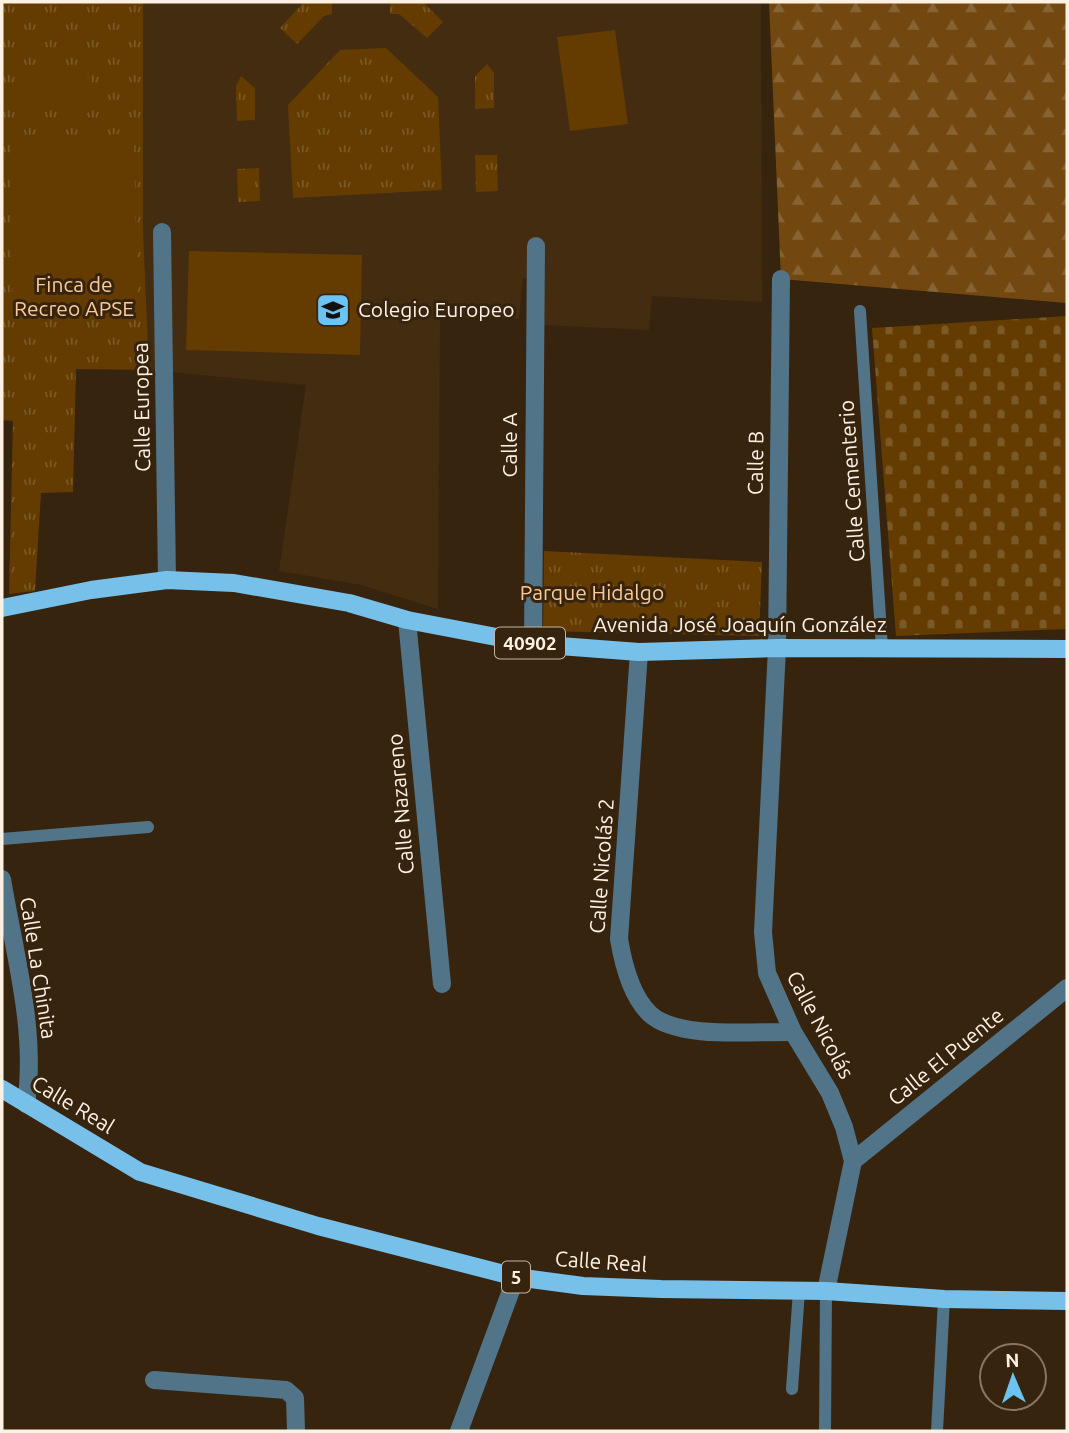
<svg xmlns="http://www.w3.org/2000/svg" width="1069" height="1433" viewBox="0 0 1069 1433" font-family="Ubuntu,sans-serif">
<defs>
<pattern id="grass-tufts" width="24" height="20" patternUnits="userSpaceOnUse" patternTransform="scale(1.75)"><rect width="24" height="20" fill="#643c01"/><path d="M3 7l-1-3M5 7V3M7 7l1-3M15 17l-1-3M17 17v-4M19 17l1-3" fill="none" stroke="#7b5926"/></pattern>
<pattern id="forest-firs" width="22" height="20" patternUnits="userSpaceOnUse" patternTransform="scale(1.75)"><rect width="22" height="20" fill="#724810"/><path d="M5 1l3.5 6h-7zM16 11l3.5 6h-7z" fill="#876333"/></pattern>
<pattern id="cemetery-stones" width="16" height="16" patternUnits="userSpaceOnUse" patternTransform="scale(1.75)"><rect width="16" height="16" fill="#643c01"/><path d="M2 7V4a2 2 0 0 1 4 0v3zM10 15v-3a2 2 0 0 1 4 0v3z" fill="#7b5926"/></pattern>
</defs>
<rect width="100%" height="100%" fill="#37240f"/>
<path fill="#432c10" d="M143,2H761L762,302L652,296L649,330L542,325L545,279L523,278L519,319L440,318L438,609L361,585L279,571L306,385L149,370L143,229Z"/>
<path fill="url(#grass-tufts)" d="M2,2H143V229L149,370L76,369L73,492L41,493L35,591L9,594L13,421L2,420Z
M304,2H332V14L324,16L297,44L280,28Z
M390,2H423L443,22L427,38L399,14H390Z
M386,48L438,97L442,190L293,198L288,105L340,50Z
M487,64L494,73V108L475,109V76Z
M241,76L255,88V120L237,121L236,86Z
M475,155H497L498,191L476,192Z
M259,168L260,201L238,202L237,169Z
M544,551L762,562L759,636L543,631Z"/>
<path fill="url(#forest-firs)" d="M769,2H1067V303L781,279Z"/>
<path fill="url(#cemetery-stones)" d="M1067,316V629L896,636L872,328Z"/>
<path fill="#643c01" d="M615,30L628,124L570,131L557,37Z
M26,71L92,78L88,113L22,107Z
M134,134L137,313L13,315L10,137Z
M189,251L362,255L360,355L186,350Z"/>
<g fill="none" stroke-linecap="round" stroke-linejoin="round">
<path stroke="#527488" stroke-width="12" d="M860,311L882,648
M2,839L148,827
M792,1389L799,1291
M825,1431L826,1291
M937,1431L944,1299"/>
<path stroke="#527488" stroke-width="18" d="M162,232L167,580
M781,279L777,648L763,932L767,973L793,1032L830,1093L844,1127L853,1161L826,1291
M407,620L442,984
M533,644L536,246
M639,652L619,939C623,963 631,996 650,1014C678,1040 756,1031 793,1032
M2,879C14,952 37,1031 26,1104
M853,1161L1067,988
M154,1380L286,1390L295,1398L296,1431
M459,1431L516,1277"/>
<path stroke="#77c0e9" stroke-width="18" d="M2,608L91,590L167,580L234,583L349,603L407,620L533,644L639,652L777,648L1067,649
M2,1089L140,1172L318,1226L516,1277L583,1286L661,1289L826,1291L944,1299L1067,1301"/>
</g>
<defs>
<g id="school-square" transform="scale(1.75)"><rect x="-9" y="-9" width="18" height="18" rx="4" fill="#6cc3f2" stroke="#37240f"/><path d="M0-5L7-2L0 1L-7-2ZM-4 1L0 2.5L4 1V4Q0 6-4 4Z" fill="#111"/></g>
</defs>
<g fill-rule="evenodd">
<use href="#school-square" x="333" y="310"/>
</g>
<g text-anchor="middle" stroke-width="6" stroke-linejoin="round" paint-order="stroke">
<g fill="#37240f" stroke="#c2b4a4" stroke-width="2">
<rect x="495" y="627.5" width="70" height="31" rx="5"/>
<rect x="502" y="1261.5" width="28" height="31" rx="5"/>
</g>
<g font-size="19" font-weight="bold" fill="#fef1e4">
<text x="530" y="650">40902</text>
<text x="516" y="1284">5</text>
</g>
<g font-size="21" fill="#facb99" stroke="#37240f">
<text x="74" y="292">Finca de<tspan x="74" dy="24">Recreo APSE</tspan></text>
<text x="592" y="600">Parque Hidalgo</text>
</g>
<g font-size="21" fill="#fef1e4" stroke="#37240f" text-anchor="start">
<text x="358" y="317">Colegio Europeo</text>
</g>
<g font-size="21" fill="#fef1e4" stroke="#37240f">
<text transform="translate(142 407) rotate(-91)" y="7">Calle Europea</text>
<text transform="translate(510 445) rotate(-90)" y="7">Calle A</text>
<text transform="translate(756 463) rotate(-89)" y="7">Calle B</text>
<text transform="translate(852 481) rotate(-94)" y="7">Calle Cementerio</text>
<text x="740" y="632">Avenida José Joaquín González</text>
<text transform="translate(401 804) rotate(-95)" y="7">Calle Nazareno</text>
<text transform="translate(602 866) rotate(-86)" y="7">Calle Nicolás 2</text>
<text transform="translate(38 968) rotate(81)" y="7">Calle La Chinita</text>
<text transform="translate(820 1025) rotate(62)" y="7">Calle Nicolás</text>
<text transform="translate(946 1057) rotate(-39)" y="7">Calle El Puente</text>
<text transform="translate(73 1105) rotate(31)" y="7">Calle Real</text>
<text transform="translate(601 1262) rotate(4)" y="7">Calle Real</text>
</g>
</g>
<rect width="1069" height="1433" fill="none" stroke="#fef1e4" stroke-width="7"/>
<g transform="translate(1013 1377) rotate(358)"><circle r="33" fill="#37240f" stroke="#877664" stroke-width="2"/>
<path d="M0-5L12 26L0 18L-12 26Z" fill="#6cc3f2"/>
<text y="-10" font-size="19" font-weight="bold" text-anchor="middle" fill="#fef1e4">N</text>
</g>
</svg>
